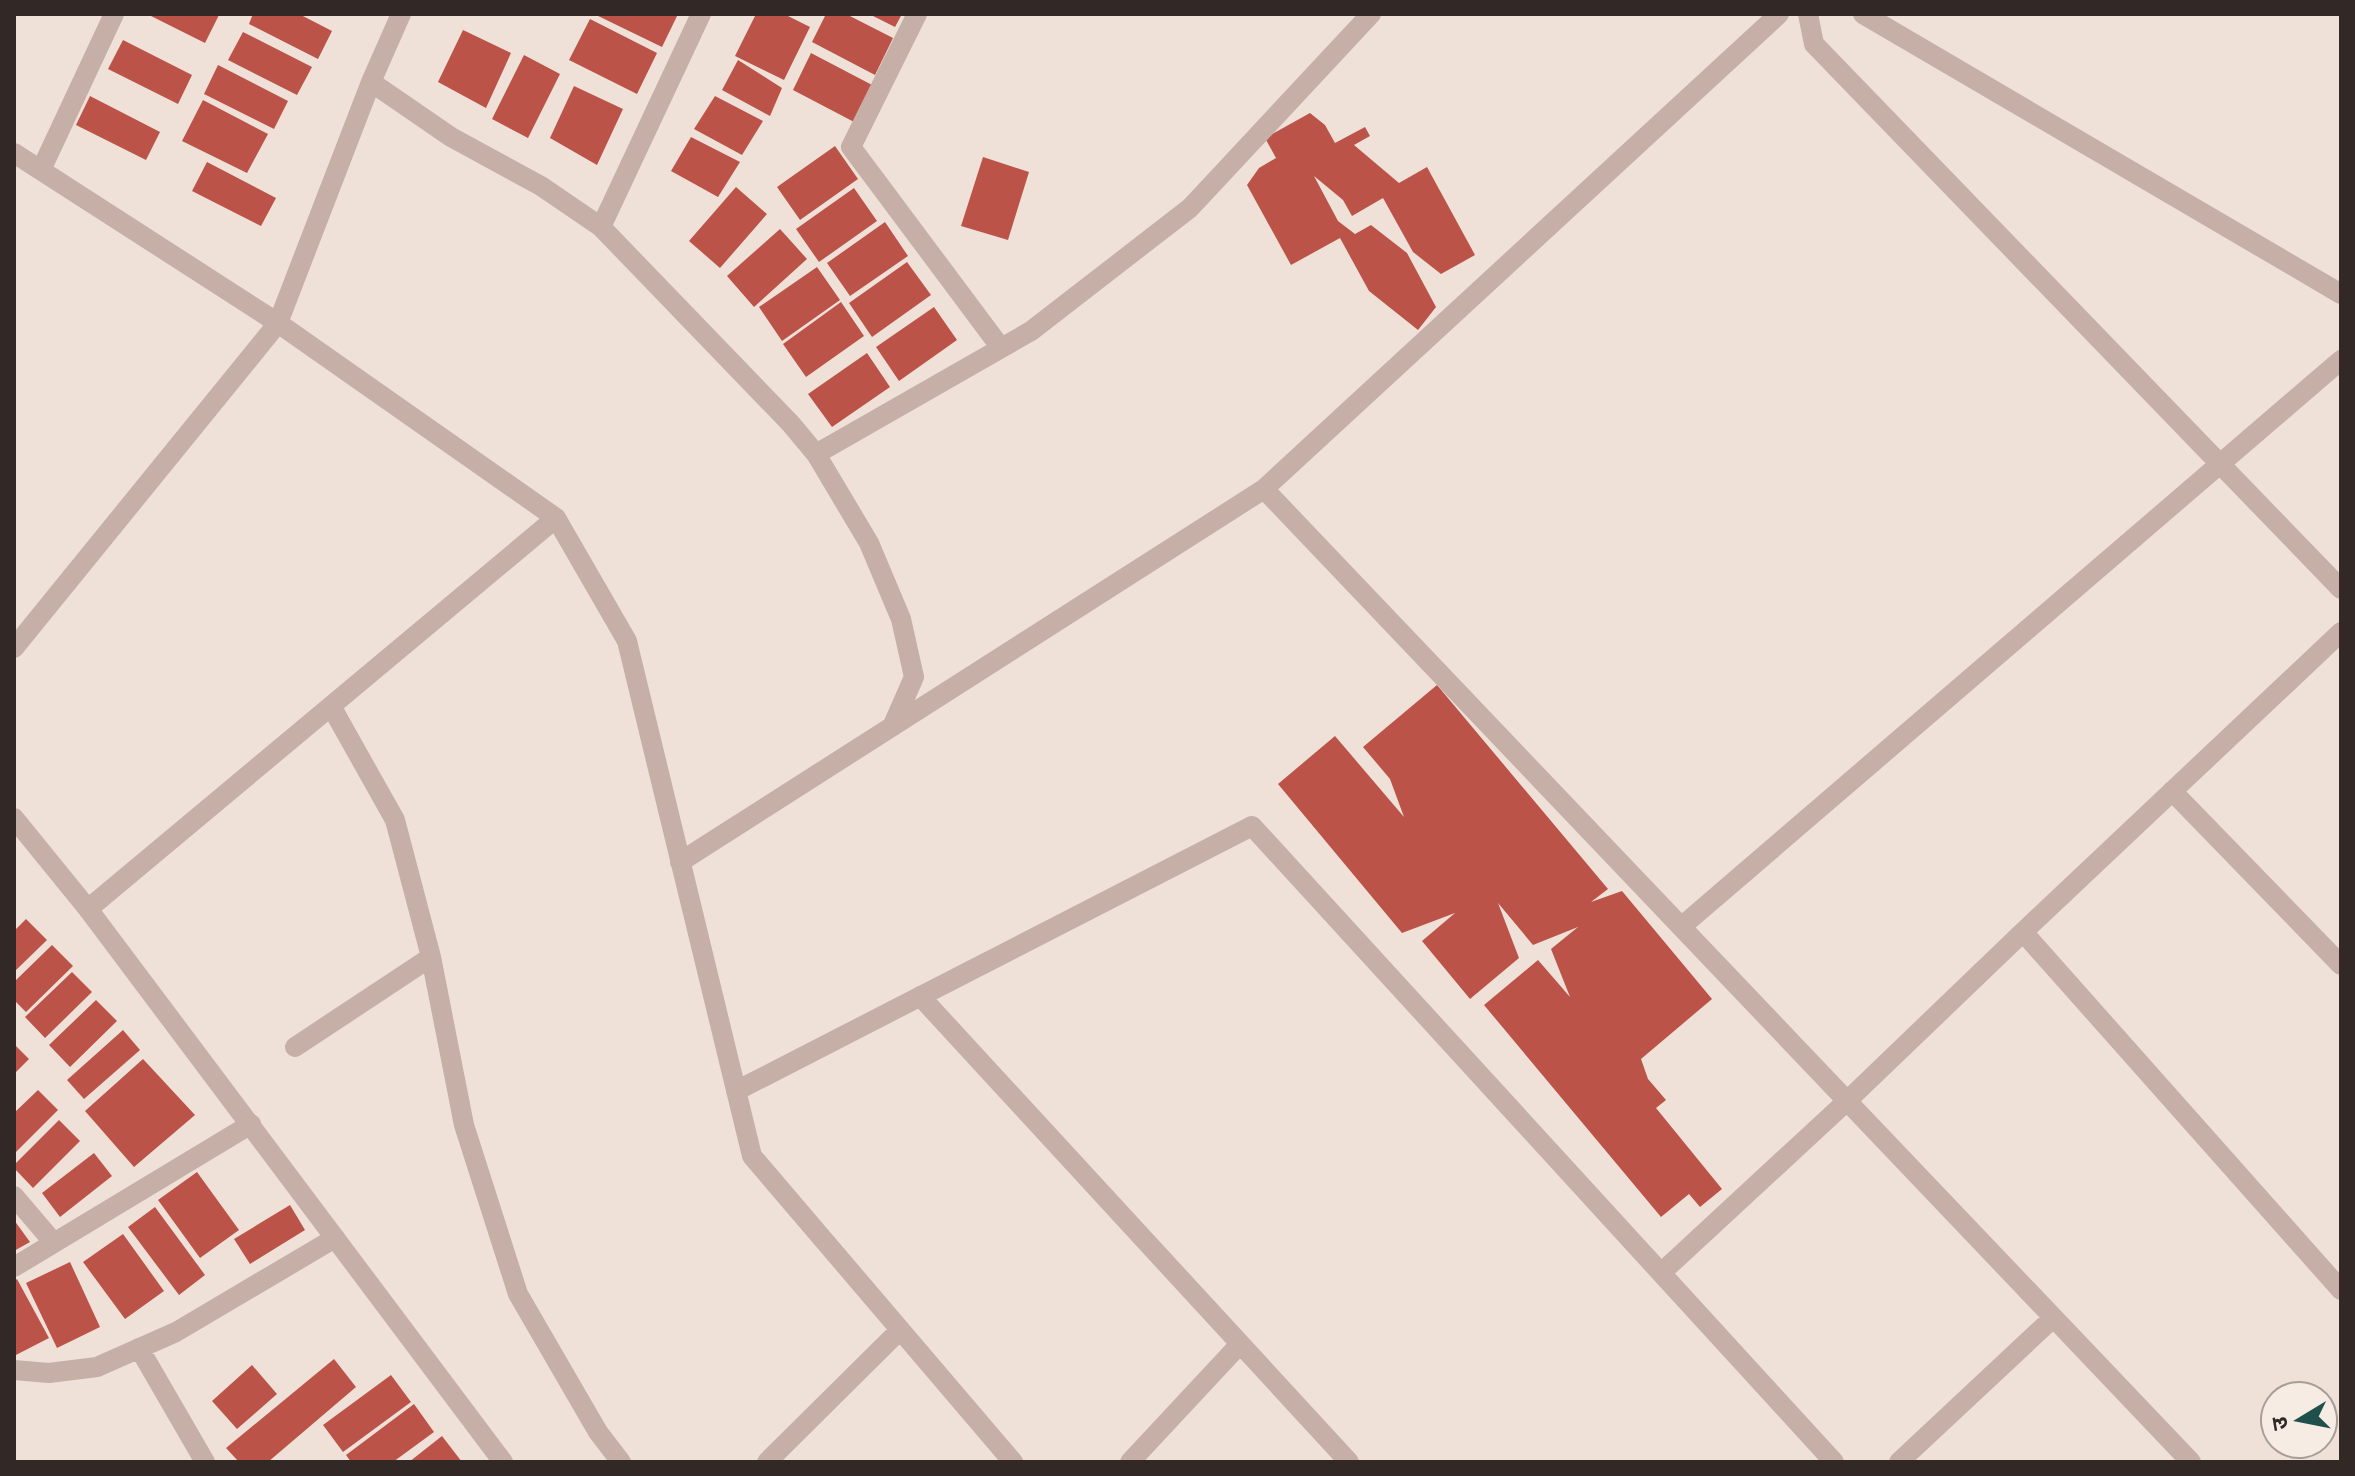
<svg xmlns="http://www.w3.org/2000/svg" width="2355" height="1476" viewBox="0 0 2355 1476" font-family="'IBM Plex Sans','Noto Sans Devanagari',sans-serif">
<rect width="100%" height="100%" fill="#efe1d8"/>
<path fill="#bc5349" d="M147,14H218L219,15L205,43Z
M253,14H299L332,31L318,59L249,24Z
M594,14H678L662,47Z
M756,14H784L810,27L784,80L735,56Z
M826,14H846L893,38L875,75L812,42Z
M869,14H902L895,27Z
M590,19L657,53L637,94L569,60Z
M463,30L511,53L486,108L438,82Z
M243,32L312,67L297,95L228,60Z
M123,40L192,75L178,104L108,69Z
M811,53L874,86L856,123L793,90Z
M524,55L560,74L528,138L492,119Z
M738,60L782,88L770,116L722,90Z
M218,65L288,101L274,129L204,94Z
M574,86L623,109L597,165L550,138Z
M90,96L160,132L146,160L76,125Z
M715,96L763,121L742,155L694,129Z
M203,100L268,134L247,173L182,141Z
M1310,113L1325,125L1335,143L1365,127L1370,136L1354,145L1399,183L1427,167L1475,255L1441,274L1413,252L1383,198L1352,216L1343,200L1314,176L1338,221L1355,234L1371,225L1407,253L1436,307L1418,330L1369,291L1340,238L1291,265L1247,185L1259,168L1276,158L1265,138Z
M691,137L740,162L718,197L671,171Z
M835,146L858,179L800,220L777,187Z
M983,157L1029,172L1008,240L961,226Z
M207,162L276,198L261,226L192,191Z
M736,187L767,214L720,268L689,241Z
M854,188L877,221L819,262L796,229Z
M885,222L908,256L850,296L827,263Z
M780,229L807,259L754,307L727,276Z
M907,262L931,295L872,337L849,303Z
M817,267L840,300L782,341L759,307Z
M841,302L864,336L806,377L783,344Z
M934,307L957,340L899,381L876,347Z
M867,353L890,387L832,427L808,394Z
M1437,685L1608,889L1591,902L1622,891L1712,999L1641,1059L1648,1079L1666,1100L1656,1108L1722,1189L1700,1207L1689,1194L1661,1217L1484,1005L1538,960L1570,997L1551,949L1578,927L1533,945L1498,903L1519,958L1470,999L1422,941L1455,913L1402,933L1278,784L1335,736L1404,817L1390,779L1363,747Z
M26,919L47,940L14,972V931Z
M52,945L73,966L26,1012L14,1000V982Z
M72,972L92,992L45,1038L25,1017Z
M96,1000L117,1021L70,1067L49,1045Z
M123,1030L140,1050L84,1099L67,1080Z
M14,1044L29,1059L14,1074Z
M143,1059L195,1115L134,1167L85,1111Z
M38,1090L58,1110L14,1154V1113Z
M59,1120L80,1141L33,1188L14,1168V1165Z
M94,1153L112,1176L60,1217L42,1193Z
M197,1172L239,1230L200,1258L158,1200Z
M290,1205L305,1230L250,1264L234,1239Z
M155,1207L205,1275L179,1295L128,1227Z
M14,1220L30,1242L14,1251Z
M123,1234L164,1291L125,1319L83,1262Z
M70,1262L100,1327L57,1348L26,1283Z
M17,1279L49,1338L14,1356V1281Z
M334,1359L356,1387L268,1462H239L226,1448Z
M252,1365L277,1394L237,1429L212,1401Z
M391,1375L411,1402L343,1452L323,1425Z
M414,1404L434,1432L393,1462H351L346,1455Z
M442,1436L462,1462H409Z"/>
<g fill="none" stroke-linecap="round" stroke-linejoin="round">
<path stroke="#c6afa6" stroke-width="20" d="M917,14L851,147L1001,348
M1779,14L1264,489L2191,1462
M1808,14L1814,44L2341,589
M1863,14L2341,294
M371,82L451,137L541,186L601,227L791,424L816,454L869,543L901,619L914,677L892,727
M14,153L278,323L14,648
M41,170L114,14
M601,227L701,14
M816,454L1031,331L1190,208L1371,14
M556,518L627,641L752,1156L1013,1462
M2341,632L2023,932L2341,1290
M331,706L395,820L431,957L464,1125L518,1294L598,1432L621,1462
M2172,791L2341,965
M680,862L1264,489
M88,909L556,518L278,323L371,82L401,14
M1681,927L2341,360
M920,996L1349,1462
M295,1047L431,957
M736,1091L1252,826L1834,1462
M14,1196L54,1243
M14,1267L251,1124
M1661,1273L1847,1101L2023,932
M139,1348L205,1462
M14,1370L49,1373L97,1367L176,1332L335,1238
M767,1462L900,1330
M1130,1462L1240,1344
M1899,1462L2053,1318"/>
<path stroke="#c6afa6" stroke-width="20" d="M14,818L88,909L503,1462"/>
</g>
<rect width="2355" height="1476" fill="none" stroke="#322826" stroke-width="32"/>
<g transform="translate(2299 1420) rotate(260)"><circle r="38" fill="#f7ece4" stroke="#a89e98" stroke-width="2"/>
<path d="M0-6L14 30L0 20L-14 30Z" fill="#1f504c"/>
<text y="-12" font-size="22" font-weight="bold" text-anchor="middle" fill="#322826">उ</text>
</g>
</svg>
